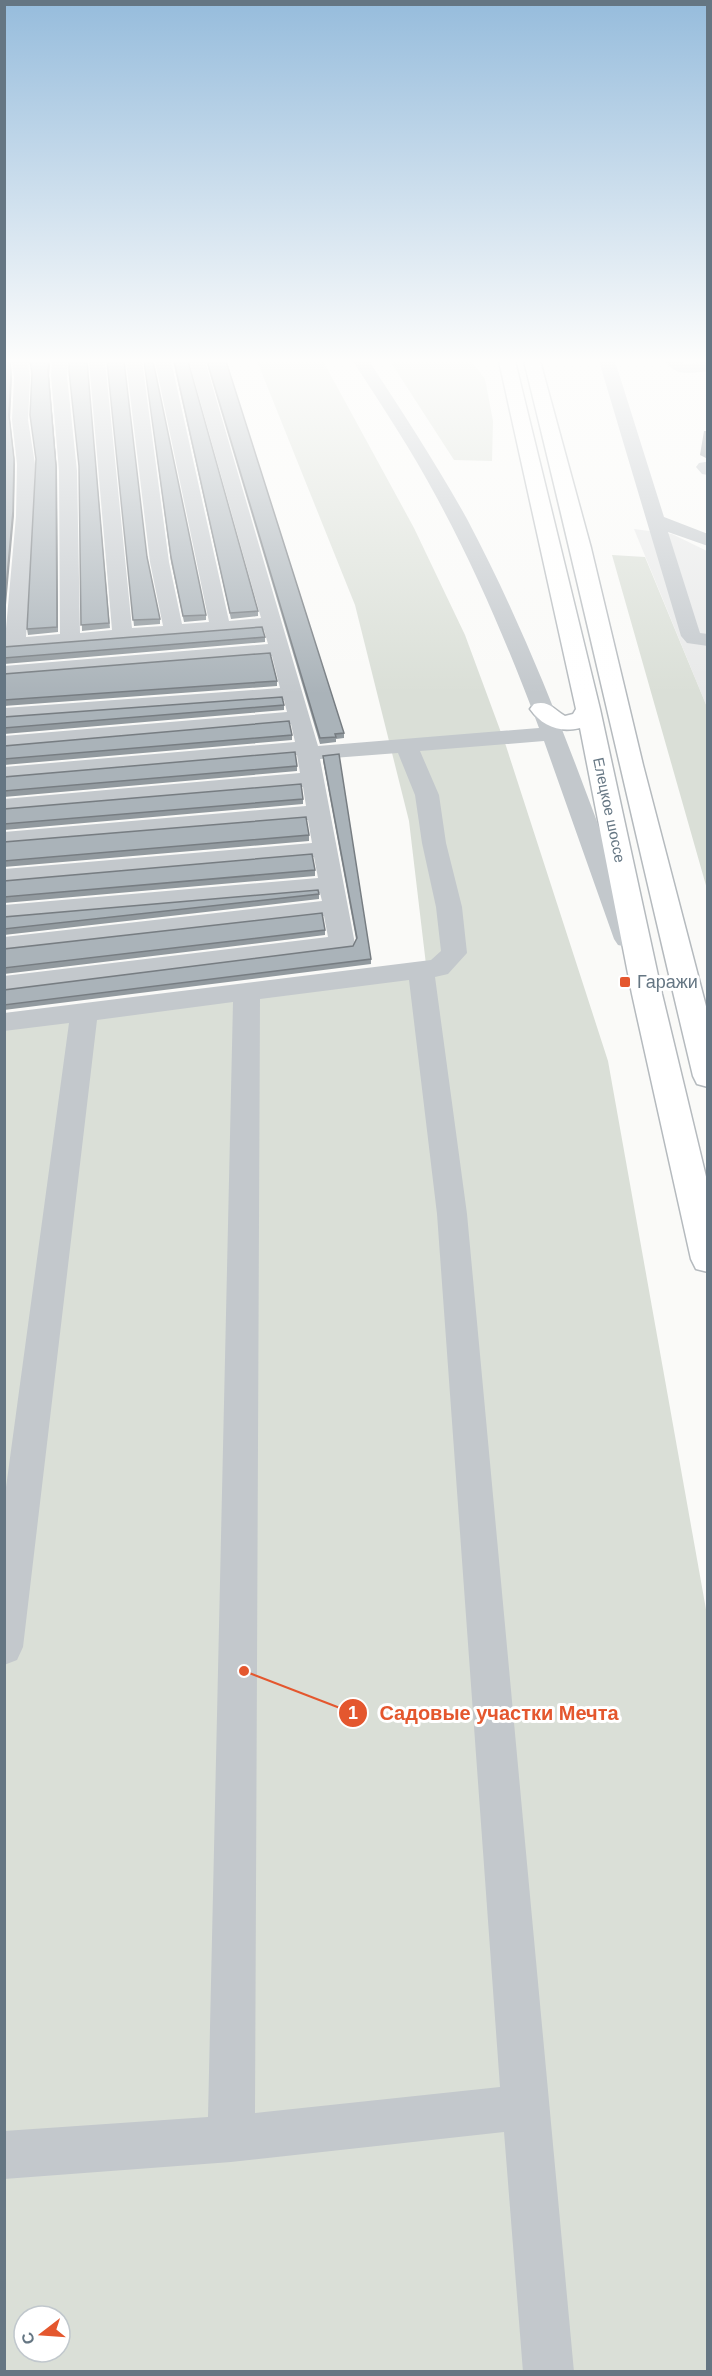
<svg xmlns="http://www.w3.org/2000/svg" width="712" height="2376" viewBox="0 0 712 2376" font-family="Helvetica,sans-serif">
<rect width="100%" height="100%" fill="#fafaf8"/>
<path fill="#e8e9e9" d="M634,529L672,534L707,551V707Z"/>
<path fill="#dadfd7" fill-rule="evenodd" d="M257,361H323L414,528L465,635L506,746L608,1061L707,1615V2371H5L4,1026L427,973L409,821L355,605ZM24,2316H60V2352H24Z
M390,361H471L485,379L493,421L492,461L454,460Z
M612,555L645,557L707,707V889Z"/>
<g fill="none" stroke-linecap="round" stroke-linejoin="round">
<g stroke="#b5babe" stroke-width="3">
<path id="major" d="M499,361H515L600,709L662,994L708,1185V1272L696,1269L691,1259L632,994L580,728C559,733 542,726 530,709L534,704C549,700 553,709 565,716L573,714L576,709Z
M524,361H540L591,548L643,765L708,1014V1087L697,1084L693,1076C636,838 583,599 524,361Z"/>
</g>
<path fill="#c3c8cc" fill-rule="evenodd" d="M12,361H28L30,378L28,420L35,464L34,516L26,637L60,634L59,471L51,376L52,361H68L67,376L77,471L80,633L112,630L89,361H105L132,628L163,626L150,562L126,361H142L169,562L182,624L209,622L155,361H171L229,621L261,618L189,361H205L318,746L539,728C510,650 477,572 437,498C412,451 382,406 353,361H369C403,413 437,465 467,519C538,653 588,797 640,939L636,945L627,947L618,945L614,939L544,741L420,751L439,795L446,843L462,907L467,953L448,974L435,977L467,1214L574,2372H523L504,2132L231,2162L4,2179V2131L208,2117L233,1002L97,1020L23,1647L17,1660L4,1665V1502L69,1023L4,1031V1013L431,960L441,951L436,907L422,843L415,795L398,753L320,759L355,944L351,950L4,994V976L328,937L324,916L4,953V937L322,901L320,893L4,921V905L318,878L314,857L4,885V869L312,843L308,820L4,846V832L306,806L303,787L4,813V799L300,773L297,755L4,781V767L295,742L291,724L4,750V736L287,712L284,700L4,721V708L280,688L272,656L4,678V666L268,644L264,630L4,651L16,516L17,464L12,420L14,378ZM409,980L437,1214L500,2087L255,2113L260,999Z
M599,361H615L664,517L708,534V546L668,532L700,633L708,634V646L687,643L681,636Z
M664,361H682L685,364L708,361V371C690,373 677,377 664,361Z
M705,462H708V475L702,474L696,467L699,463Z"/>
<use href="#major" fill="#fff" fill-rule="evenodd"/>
</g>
<path fill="#929a9f" d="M30,361H50L49,376L57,471L58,632L28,635L27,629L36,459L32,373Z
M87,361L110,628L82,631L79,466Z
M107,361L160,619V624L134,626Z
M144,361L206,615V620L184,622L171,562Z
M173,361H188L258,611V616L231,619Z
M206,361H226L344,733V738L336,739V742L320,744Z
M704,431H708V459L700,455Z
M265,637V642L4,664V647Z
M4,674L277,681V686L4,706Z
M284,705V710L4,734V717Z
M292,735V740L4,765V746Z
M323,756L371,959V964L4,1010V990L353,946L356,939L323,761Z
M297,766V771L4,797V777Z
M303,799V804L4,830V809Z
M309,835V841L4,867V842Z
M315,870V876L4,903V881Z
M319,894V899L4,935V917Z
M325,930V935L4,974V949Z"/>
<path fill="#777d82" d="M10,361L12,378L10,420L15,464L14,516L4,627Z
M49,361H50L49,376L57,471L58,632L48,371Z"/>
<path fill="#aab3b9" stroke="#777d82" stroke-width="1.5" d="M4,361H10L11,373L9,415L14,459L13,511L4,610Z
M30,361H49L48,371L56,466L57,627L27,629L36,459L30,415L32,373Z
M69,361H87L109,623L81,625L79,466L69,371Z
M107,361H124L147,557L160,619L133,620Z
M144,361H153L206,615L183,616L171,557Z
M174,361H188L258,611L230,613Z
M207,361H226L344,733L335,734L336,737L320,738Z
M262,627L265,637L4,658V647Z
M270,653L277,681L4,700V674Z
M282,697L284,705L4,728V717Z
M289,721L292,735L4,759V746Z
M295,752L297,766L4,791V777Z
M339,754L371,959L4,1005V990L353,946L357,938L323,756Z
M301,784L303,799L4,824V809Z
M306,817L309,835L4,861V842Z
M312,854L315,870L4,897V881Z
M318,890L319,894L4,929V917Z
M322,913L325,930L4,968V949Z"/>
<linearGradient id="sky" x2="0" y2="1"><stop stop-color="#96bcdc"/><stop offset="0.52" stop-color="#fdfdfc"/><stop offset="1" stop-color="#fdfdfc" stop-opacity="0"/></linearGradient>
<rect width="712" height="694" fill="url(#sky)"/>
<rect fill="#e4572e" stroke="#fff" stroke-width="2" x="619" y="976" width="12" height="12" rx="3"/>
<g text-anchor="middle" stroke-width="6" stroke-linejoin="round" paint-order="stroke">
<g font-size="15" fill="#657683" stroke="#fff">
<text transform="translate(609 810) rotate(78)" y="5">Елецкое шоссе</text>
</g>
<g font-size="18" fill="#657683" stroke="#fff" text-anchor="start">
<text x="637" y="988">Гаражи</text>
</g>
</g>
<path fill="none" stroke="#e4572e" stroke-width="2" d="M244 1671L353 1713"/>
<g fill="#e4572e" stroke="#fff" stroke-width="2">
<circle cx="244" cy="1671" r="6"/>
<circle cx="353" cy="1713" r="15"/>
</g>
<g font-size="18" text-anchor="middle" font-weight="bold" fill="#fff">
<text x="353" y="1719">1</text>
</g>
<g font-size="20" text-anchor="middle" font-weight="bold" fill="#e4572e" stroke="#fff" stroke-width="6" stroke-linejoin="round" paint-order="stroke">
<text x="499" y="1720">Садовые участки Мечта</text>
</g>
<rect width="712" height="2376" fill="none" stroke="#657683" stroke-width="12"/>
<g transform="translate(42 2334) rotate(253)"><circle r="28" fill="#ffffff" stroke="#c1c8cd" stroke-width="1.5"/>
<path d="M0-4.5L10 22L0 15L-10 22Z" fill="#e4572e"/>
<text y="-9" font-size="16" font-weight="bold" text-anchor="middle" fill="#657683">С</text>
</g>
</svg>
